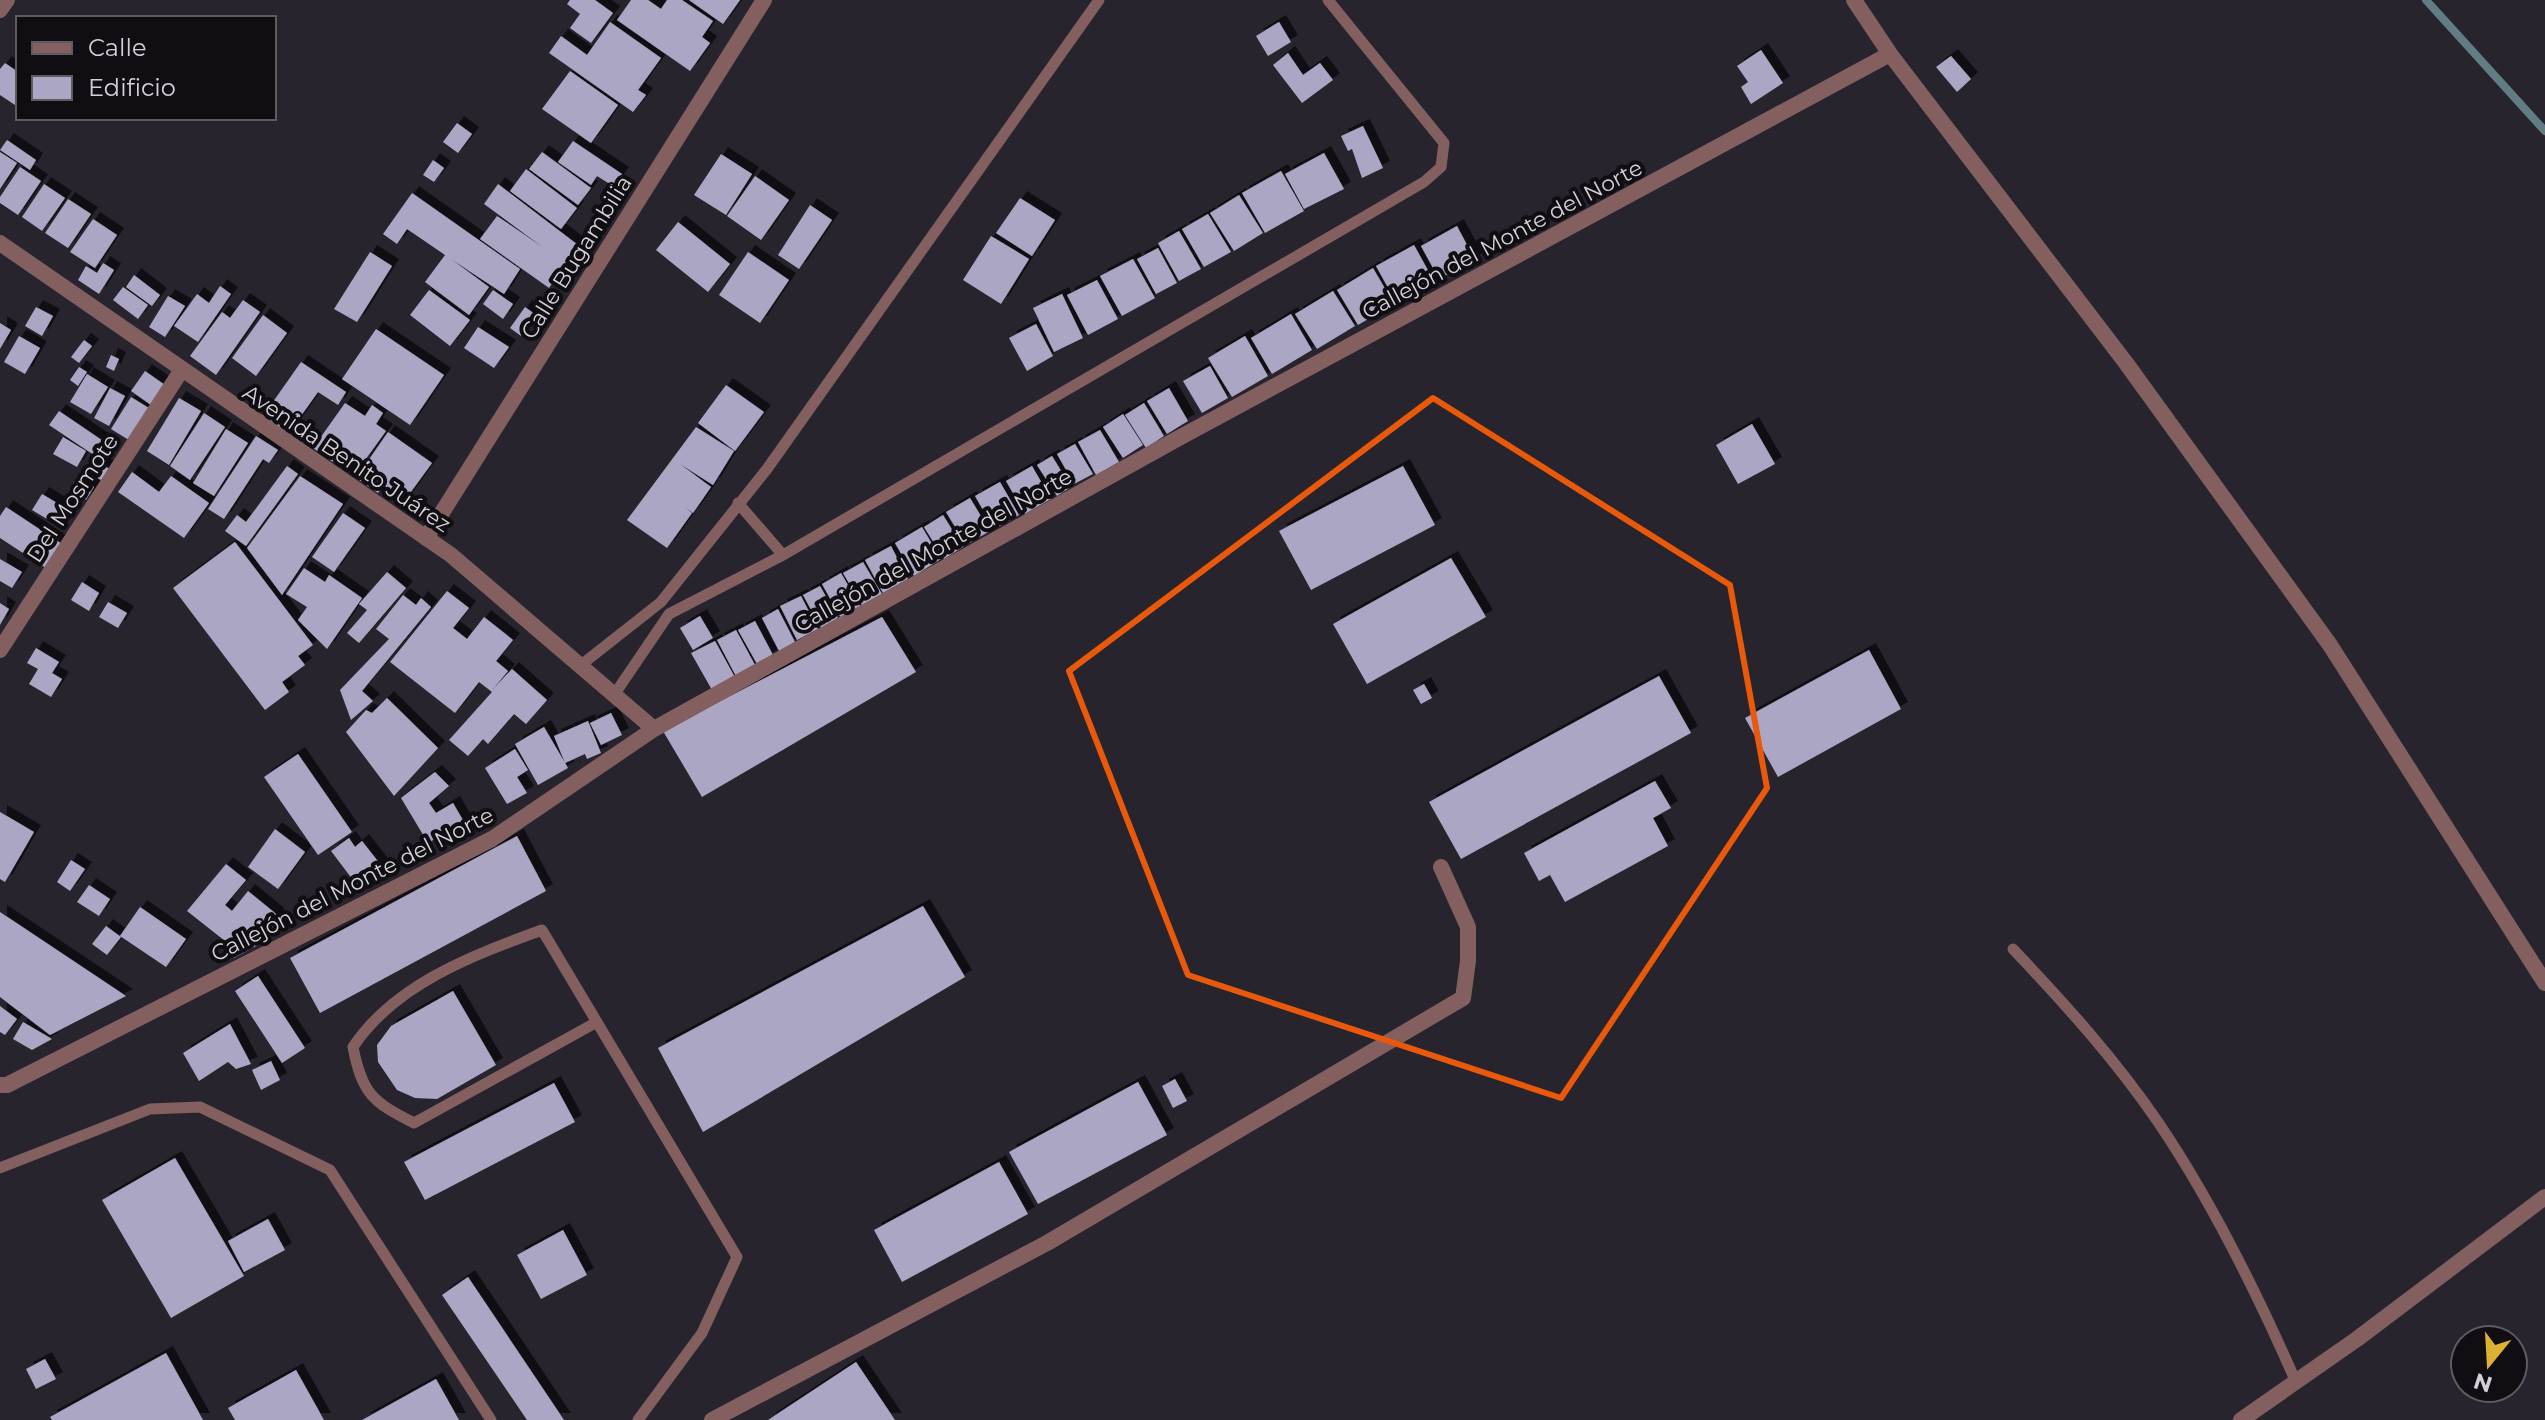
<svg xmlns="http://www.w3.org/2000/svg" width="2545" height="1420" viewBox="0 0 2545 1420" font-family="Montserrat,sans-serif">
<defs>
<filter id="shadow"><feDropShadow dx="7" dy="-7" stdDeviation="0" flood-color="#0009"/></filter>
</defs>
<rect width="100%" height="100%" fill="#27242d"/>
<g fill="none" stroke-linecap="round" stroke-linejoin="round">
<path stroke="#627c83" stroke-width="8" d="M2426,0L2545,131"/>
</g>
<path fill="#aca6c5" filter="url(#shadow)" d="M570,0H595L613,13L591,43L570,28L580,14L567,4Z
M631,0H648L661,9L667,0H682L713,21L702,37L710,43L690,71L617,20Z
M689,0H740L723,24Z
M610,22L661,58L638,90L646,95L633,112L549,53L561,36L587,55Z
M1279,22L1291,42L1268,56L1256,36Z
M1761,50L1783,83L1751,104L1741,87L1748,82L1737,66Z
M1288,53L1303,75L1320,63L1333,80L1302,103L1273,65Z
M1951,56L1971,79L1957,92L1936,67Z
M5,63L18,72V107L0,95V69Z
M570,71L618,105L591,143L542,109Z
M457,123L472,134L458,153L443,142Z
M1363,126L1383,168L1362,178L1352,149L1348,151L1341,136Z
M7,140L36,160L30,170L0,150Z
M573,141L622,174L613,186L597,176L591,185L558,162Z
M0,152L17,163L0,189Z
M542,152L591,188L578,205L529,169Z
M1324,153L1344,189L1304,209L1285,174Z
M721,154L752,174L726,215L694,195Z
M433,160L444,168L434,182L423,175Z
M20,167L41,181L18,215L0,203V197Z
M526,169L577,208L561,229L510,191Z
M1281,171L1304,211L1265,233L1242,193Z
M755,176L789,200L761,240L727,216Z
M44,184L65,198L42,231L22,217Z
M498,184L578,245L549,288L480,239L497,216L544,248L484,204Z
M412,193L520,269L504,294L451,259L489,287L469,315L425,282L445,255L407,229L397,244L383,234Z
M1239,195L1263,233L1234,251L1210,213Z
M1020,198L1055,220L1032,256L996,233Z
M68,199L91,214L68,248L45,233Z
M810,205L832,220L799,269L778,255Z
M1208,214L1231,252L1204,267L1182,229Z
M93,219L117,235L95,268L70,252Z
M678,222L730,264L708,292L656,250Z
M1457,226L1475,260L1439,279L1421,246Z
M1179,231L1201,269L1179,281L1158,243Z
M991,236L1029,259L1001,304L963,280Z
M1414,245L1435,283L1397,304L1376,266Z
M1158,248L1177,283L1156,294L1137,259Z
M370,252L392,266L357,322L334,309Z
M748,252L789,280L760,323L719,295Z
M1133,259L1155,298L1122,316L1100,276Z
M103,263L114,270L99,294L78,280L86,266L97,273Z
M1373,268L1394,304L1358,325L1337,290Z
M134,275L160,295L152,306L126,287Z
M1097,280L1118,319L1088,335L1067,295Z
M220,286L231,294L198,342L174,326L197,294L209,303Z
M123,287L148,305L138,319L113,300Z
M429,290L470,320L450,346L410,315Z
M493,290L513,304L503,319L483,304Z
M1333,291L1355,326L1317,349L1295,314Z
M1062,294L1083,338L1054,352L1033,308Z
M168,296L185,306L165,337L149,327Z
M243,300L260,312L216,375L190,356L222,312L230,318Z
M36,307L53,316L42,336L25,326Z
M525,307L536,315L521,336L510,328Z
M1291,314L1312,350L1272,374L1251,338Z
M263,315L287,333L256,376L232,358Z
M0,323L11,330L0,349Z
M1036,324L1053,356L1027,371L1009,338Z
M478,327L509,347L494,368L464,348Z
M376,329L444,375L410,425L342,379Z
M19,336L40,348L25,374L4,362Z
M1245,336L1268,376L1232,397L1208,358Z
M84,340L92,346L79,363L71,357Z
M111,355L119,359L114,371L106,367Z
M301,362L346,392L338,405L318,392L288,434L263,416Z
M1210,366L1228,398L1202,413L1183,381Z
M79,367L87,372L78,386L70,380Z
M145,371L165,385L151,405L131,391Z
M87,374L108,387L91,414L70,402Z
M726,385L764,412L735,451L698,423Z
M110,388L125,396L109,426L94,418Z
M1169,388L1188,421L1167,434L1147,401Z
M131,397L152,410L132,442L111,429Z
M179,398L201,411L169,465L147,451Z
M345,403L365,416L372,405L383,413L376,424L386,431L363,463L343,448L333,462L313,448Z
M1144,403L1164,436L1146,448L1125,415Z
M59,411L112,447L103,461L49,425Z
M204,413L225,427L190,480L170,466Z
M1123,414L1143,445L1123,458L1103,427Z
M1752,424L1775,464L1738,484L1716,445Z
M696,427L734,451L713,485L680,464L711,487L693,513L685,507L692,513L667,548L627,520Z
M226,429L248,443L214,496L193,483Z
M1100,430L1119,462L1096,475L1078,442Z
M388,432L432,463L405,500L383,485L378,493L356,478Z
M256,436L278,450L269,463L263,459L224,519L208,509Z
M63,437L86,451L77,467L53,454Z
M1075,444L1093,474L1074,484L1057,454Z
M1052,456L1071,487L1057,496L1037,465Z
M92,458L111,470L104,482L85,470Z
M287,466L298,474L246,546L225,531L237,515L246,522Z
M1032,466L1051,499L1025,514L1006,481Z
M1403,466L1435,525L1311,590L1279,531Z
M132,472L159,492L171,476L209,503L184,538L118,492Z
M300,476L343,504L282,595L247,548Z
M77,477L94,487L86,500L69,490Z
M1000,482L1019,515L994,529L975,496Z
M42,494L67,509L57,525L32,510Z
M970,498L990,531L966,545L946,512Z
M6,507L62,544L46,568L0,538V516Z
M343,513L365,528L334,572L312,557Z
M943,515L963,547L944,559L924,527Z
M922,527L941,559L914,576L895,543Z
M235,542L313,645L298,656L305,665L282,682L289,692L265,710L173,588Z
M891,546L908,579L883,593L865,560Z
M1451,558L1486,617L1367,684L1333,624Z
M0,559L22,572L12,588L0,581Z
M863,562L882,594L864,609L843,573Z
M304,568L325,582L329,575L362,598L327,649L298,620L307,607L286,594Z
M387,572L406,588L359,643L347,633L367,610L359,604Z
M841,573L863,611L842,620L822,584Z
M82,582L99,593L89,611L71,600Z
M820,586L838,618L821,628L803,595Z
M447,591L469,608L453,628L467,639L484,617L513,640L496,661L508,671L493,689L512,669L547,700L526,724L514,714L488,744L483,739L468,756L449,740L492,692L479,682L455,713L390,662Z
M403,595L416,605L421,598L431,607L362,691L373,701L351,720L340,690L389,639L376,629Z
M801,596L818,629L797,640L780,606Z
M108,602L127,613L118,628L99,617Z
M0,603L9,609L0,625Z
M778,609L795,642L779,651L762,618Z
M700,616L713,638L693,650L680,628Z
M882,617L916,672L702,797L663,731Z
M755,621L773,655L757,664L738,630Z
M736,630L755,665L738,680L717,640Z
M715,641L737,681L712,690L691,653Z
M36,648L59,662L52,673L62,679L51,697L29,684L38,669L27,663Z
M1869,650L1901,709L1778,777L1745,718Z
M1659,676L1691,733L1461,859L1429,802Z
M1424,684L1432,698L1421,704L1413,690Z
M387,698L438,748L394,796L346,732L366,710L372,713Z
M611,713L622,735L601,745L590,723Z
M588,721L601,753L587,759L585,754L565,763L554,736Z
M544,727L568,768L538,785L515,744Z
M515,749L528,770L517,777L527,793L507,804L485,768Z
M298,754L352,832L318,855L264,777Z
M435,772L449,786L429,803L436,813L453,803L464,822L428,843L401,798Z
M1655,781L1671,808L1653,818L1668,846L1565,902L1550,875L1539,881L1524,853Z
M0,812L34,832L5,882L0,879Z
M275,829L305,852L278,889L248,867Z
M517,836L546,891L320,1013L290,958Z
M349,838L355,847L362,841L384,869L359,888L331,851Z
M71,860L85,869L70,891L57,882Z
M226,864L246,880L225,905L232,911L248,891L275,913L285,930L234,958L225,941L187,911Z
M89,885L110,899L99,916L77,902Z
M923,906L965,977L703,1132L658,1048Z
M140,907L186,939L166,967L120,936Z
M0,912L126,996L50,1035L0,997Z
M106,926L121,937L107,955L92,944Z
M258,976L305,1048L282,1063L235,991Z
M453,991L496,1065L437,1099L415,1098L397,1090L378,1062L377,1045L391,1026Z
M0,1006L17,1019L5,1035L0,1032Z
M23,1022L52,1039L32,1050L13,1039Z
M230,1024L251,1064L236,1069L228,1062L199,1081L183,1053Z
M271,1061L280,1080L261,1090L252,1070Z
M1175,1079L1187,1101L1173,1108L1162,1086Z
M1138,1082L1167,1135L1038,1204L1009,1152Z
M554,1083L575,1122L425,1200L404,1162Z
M175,1158L244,1276L171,1318L102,1200Z
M999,1162L1028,1214L902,1282L874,1230Z
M268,1219L285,1250L244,1272L228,1241Z
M563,1230L587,1275L541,1299L517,1255Z
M468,1277L564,1420H527L442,1295Z
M166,1353L203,1420H52L50,1417Z
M45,1359L56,1379L36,1389L26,1369Z
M856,1362L895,1420H768Z
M296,1370L324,1420H235L228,1408Z
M436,1379L459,1420H362Z"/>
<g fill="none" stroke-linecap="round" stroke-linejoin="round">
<path stroke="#835f5f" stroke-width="11" d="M738,503L783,555
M581,665L661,602L767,469L1099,0
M614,695L669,614L783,555L1424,182L1441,167L1444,143L1328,0
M2013,949C2065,1004 2115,1059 2158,1122C2213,1203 2257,1293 2296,1382
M597,1022L414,1123C372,1102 362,1093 353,1047C395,984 473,955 542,930L737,1257L702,1333L638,1420
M0,1168L150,1109L200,1107L330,1170L491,1420"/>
<path stroke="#835f5f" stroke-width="16" d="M1854,0L1890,54L2126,363L2330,645L2545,983
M0,10L7,0
M0,243L451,555L654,729
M426,538L764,0
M0,650L181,371
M0,1085H7L492,839L654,729L1177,439L1890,54
M712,1420L1047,1243L1463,998L1468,961V927L1441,867
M2241,1420L2357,1339L2545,1197"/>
</g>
<path fill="none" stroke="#e8590c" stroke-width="6" stroke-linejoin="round" d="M1433,398L1730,585L1767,788L1561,1098L1188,975L1069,671Z"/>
<g text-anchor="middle" stroke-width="8" stroke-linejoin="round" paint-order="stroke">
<g font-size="22" fill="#d3d1d7" stroke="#100e12">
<text transform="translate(1502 239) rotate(-28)" y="8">Callejón del Monte del Norte</text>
<text transform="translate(576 257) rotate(-58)" y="8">Calle Bugambilia</text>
<text transform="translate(347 458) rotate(34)" y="8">Avenida Benito Juárez</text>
<text transform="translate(72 498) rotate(-57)" y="8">Del Mosmote</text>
<text transform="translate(933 550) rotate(-29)" y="8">Callejón del Monte del Norte</text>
<text transform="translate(352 884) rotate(-27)" y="8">Callejón del Monte del Norte</text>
</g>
</g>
<rect x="16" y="16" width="260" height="104" fill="#100e12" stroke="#5e5c61" stroke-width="2"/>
<rect x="32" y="42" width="40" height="12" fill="#835f5f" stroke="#5e5c61" stroke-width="2"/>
<text x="88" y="56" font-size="24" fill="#d3d1d7">Calle</text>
<rect x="32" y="76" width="40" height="24" fill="#aca6c5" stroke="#5e5c61" stroke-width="2"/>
<text x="88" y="96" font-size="24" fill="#d3d1d7">Edificio</text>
<g transform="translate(2489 1364) rotate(198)"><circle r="38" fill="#100e12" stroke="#5e5c61" stroke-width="2"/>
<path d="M0-6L14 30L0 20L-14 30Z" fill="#ddb133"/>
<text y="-12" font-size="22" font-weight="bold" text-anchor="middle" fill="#d3d1d7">N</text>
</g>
</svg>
